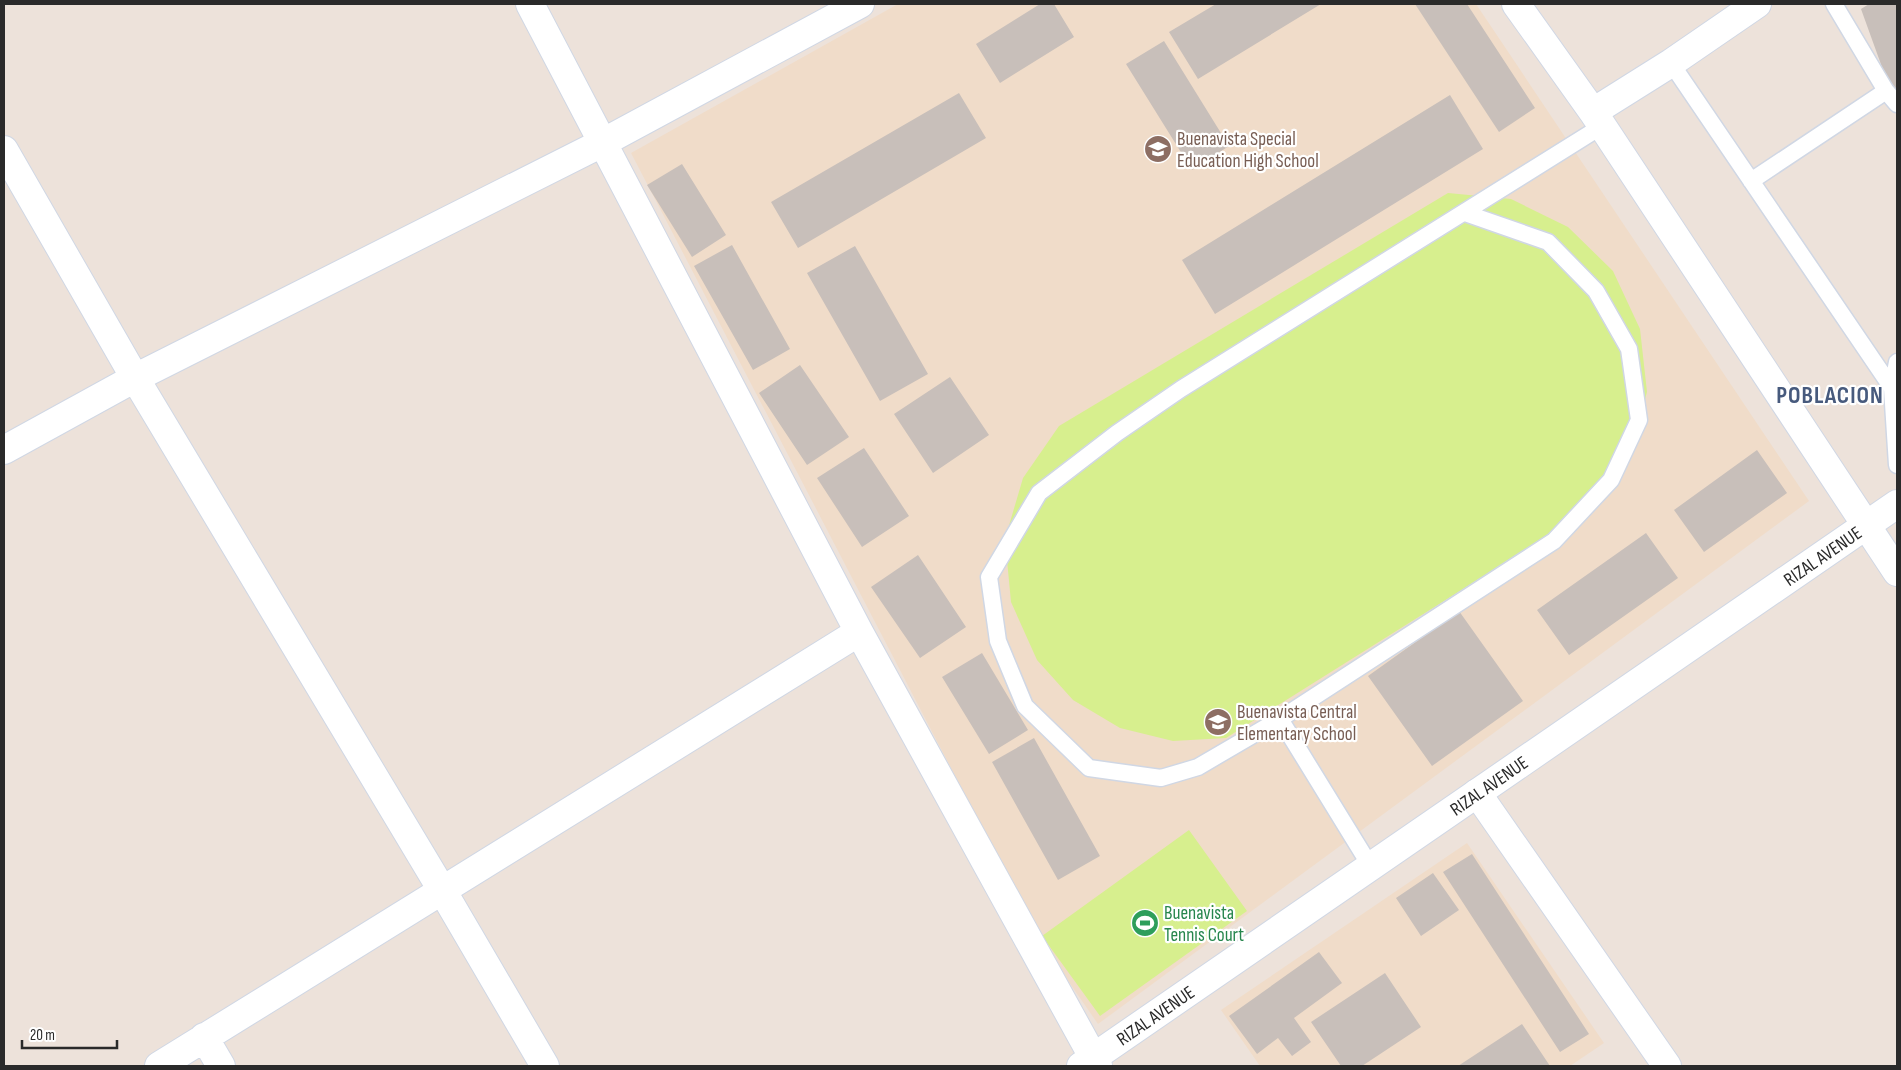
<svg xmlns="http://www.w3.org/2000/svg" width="1901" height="1070" viewBox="0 0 1901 1070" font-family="'Sofia Sans Condensed',sans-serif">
<rect width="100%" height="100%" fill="#ede2da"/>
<path fill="#f0dcc9" d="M898,4H1476L1809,501L1098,1024L1042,943L631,153Z
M1467,843L1604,1043L1570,1066H1260L1221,1010Z"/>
<path fill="#d7ef8e" d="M1448,193L1511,199L1568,227L1613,271L1640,329L1647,392L1631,453L1595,506L1226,738L1173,741L1120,728L1073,700L1037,660L1011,602L1005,539L1023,478L1059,426Z
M1189,830L1247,911L1100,1016L1042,936Z"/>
<path fill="#c8bfba" d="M1040,4H1054L1074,37L1000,83L976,44Z
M1216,4H1321L1198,79L1169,32Z
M1415,4H1467L1535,108L1499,132Z
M1869,4H1897V93L1887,81L1861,9Z
M1164,41L1229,146L1192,170L1126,64Z
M959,93L986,138L798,248L771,202Z
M1450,95L1483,149L1215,314L1182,260Z
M682,164L726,235L692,257L647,185Z
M732,245L790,349L753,370L694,266Z
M855,246L928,374L880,401L807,273Z
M800,365L849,437L807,465L759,393Z
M950,377L989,435L933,473L894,414Z
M864,448L909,516L862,547L817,478Z
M1757,450L1787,493L1704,552L1674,510Z
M1646,533L1678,578L1569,655L1537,610Z
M918,555L966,627L920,658L871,587Z
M1459,611L1523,701L1432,766L1368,676Z
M982,653L1028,730L989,754L942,677Z
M1034,738L1100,856L1058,880L992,762Z
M1472,854L1589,1034L1560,1052L1443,872Z
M1433,873L1459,910L1421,936L1396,898Z
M1319,952L1342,983L1294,1018L1311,1042L1292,1056L1278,1038L1257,1054L1229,1016Z
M1385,973L1421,1027L1362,1066H1341L1311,1022Z
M1522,1024L1550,1066H1458Z"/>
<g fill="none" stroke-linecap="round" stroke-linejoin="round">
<g stroke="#d0d7e4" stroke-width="19">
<path id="service" d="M1834,4L1886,91L1897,104
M1671,63L1892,388
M1751,181L1886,91
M1465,213L1548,242L1596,291L1629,349L1639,420L1611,480L1554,541L1280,719L1198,767L1161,778L1089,768L1025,706L998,641L989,577L1039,493L1117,433L1181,389L1602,126
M1897,362L1892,388L1897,465
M1280,719L1371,867"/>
</g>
<g stroke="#d0d7e4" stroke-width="30">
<path id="minor" d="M530,4L859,632L1098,1066
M1516,4L1593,112L1897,572
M1593,112L1671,63L1757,4
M4,150L135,378L442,890L545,1066
M4,450L135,378L602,143L860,4
M1477,793L1667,1066
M204,1037L221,1066
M159,1066L859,632"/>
</g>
<g stroke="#d0d7e4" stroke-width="30">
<g id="tertiary">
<path id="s1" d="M1081,1066L1897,504"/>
</g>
</g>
<use href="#service" stroke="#fff" stroke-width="16"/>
<use href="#minor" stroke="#fff" stroke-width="28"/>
<use href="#tertiary" stroke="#fff" stroke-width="28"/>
</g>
<defs>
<g id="school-disc" transform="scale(1.4375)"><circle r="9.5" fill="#8d6e63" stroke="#fff"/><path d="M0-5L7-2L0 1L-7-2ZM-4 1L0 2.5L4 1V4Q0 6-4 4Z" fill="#fff"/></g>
<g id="stadium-disc" transform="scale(1.4375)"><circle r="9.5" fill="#2e9e5b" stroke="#fff"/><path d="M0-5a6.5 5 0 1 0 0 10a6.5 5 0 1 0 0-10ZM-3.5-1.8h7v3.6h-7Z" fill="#fff"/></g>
</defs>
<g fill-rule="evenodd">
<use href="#school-disc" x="1158" y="149"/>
<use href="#school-disc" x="1218" y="722"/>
<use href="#stadium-disc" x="1145" y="923"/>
</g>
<g text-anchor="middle" stroke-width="4.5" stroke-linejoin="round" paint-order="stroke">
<g font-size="19" fill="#785e54" stroke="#fff" text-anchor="start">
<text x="1177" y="145">Buenavista Special<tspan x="1177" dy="22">Education High School</tspan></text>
<text x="1237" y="718">Buenavista Central<tspan x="1237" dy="22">Elementary School</tspan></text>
</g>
<g font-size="19" fill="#2a2a2a" stroke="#fff">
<text dy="7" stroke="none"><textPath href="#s1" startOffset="900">RIZAL AVENUE</textPath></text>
<text dy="7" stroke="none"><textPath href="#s1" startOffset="495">RIZAL AVENUE</textPath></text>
<text dy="7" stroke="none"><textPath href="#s1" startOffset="90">RIZAL AVENUE</textPath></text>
</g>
<g font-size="19" fill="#27864d" stroke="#fff" text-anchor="start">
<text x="1164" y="919">Buenavista<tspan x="1164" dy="22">Tennis Court</tspan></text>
</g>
<g font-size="24" font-weight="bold" letter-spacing="1" fill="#475a7d" stroke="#fff">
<text x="1830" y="403">POBLACION</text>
</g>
</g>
<rect width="1901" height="1070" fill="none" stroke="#2a2a2a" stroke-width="10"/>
<path d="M22 1040v8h95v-8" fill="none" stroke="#2a2a2a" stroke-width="2.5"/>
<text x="30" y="1040" font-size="15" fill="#2a2a2a" stroke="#ffffff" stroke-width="4" paint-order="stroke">20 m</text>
</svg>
